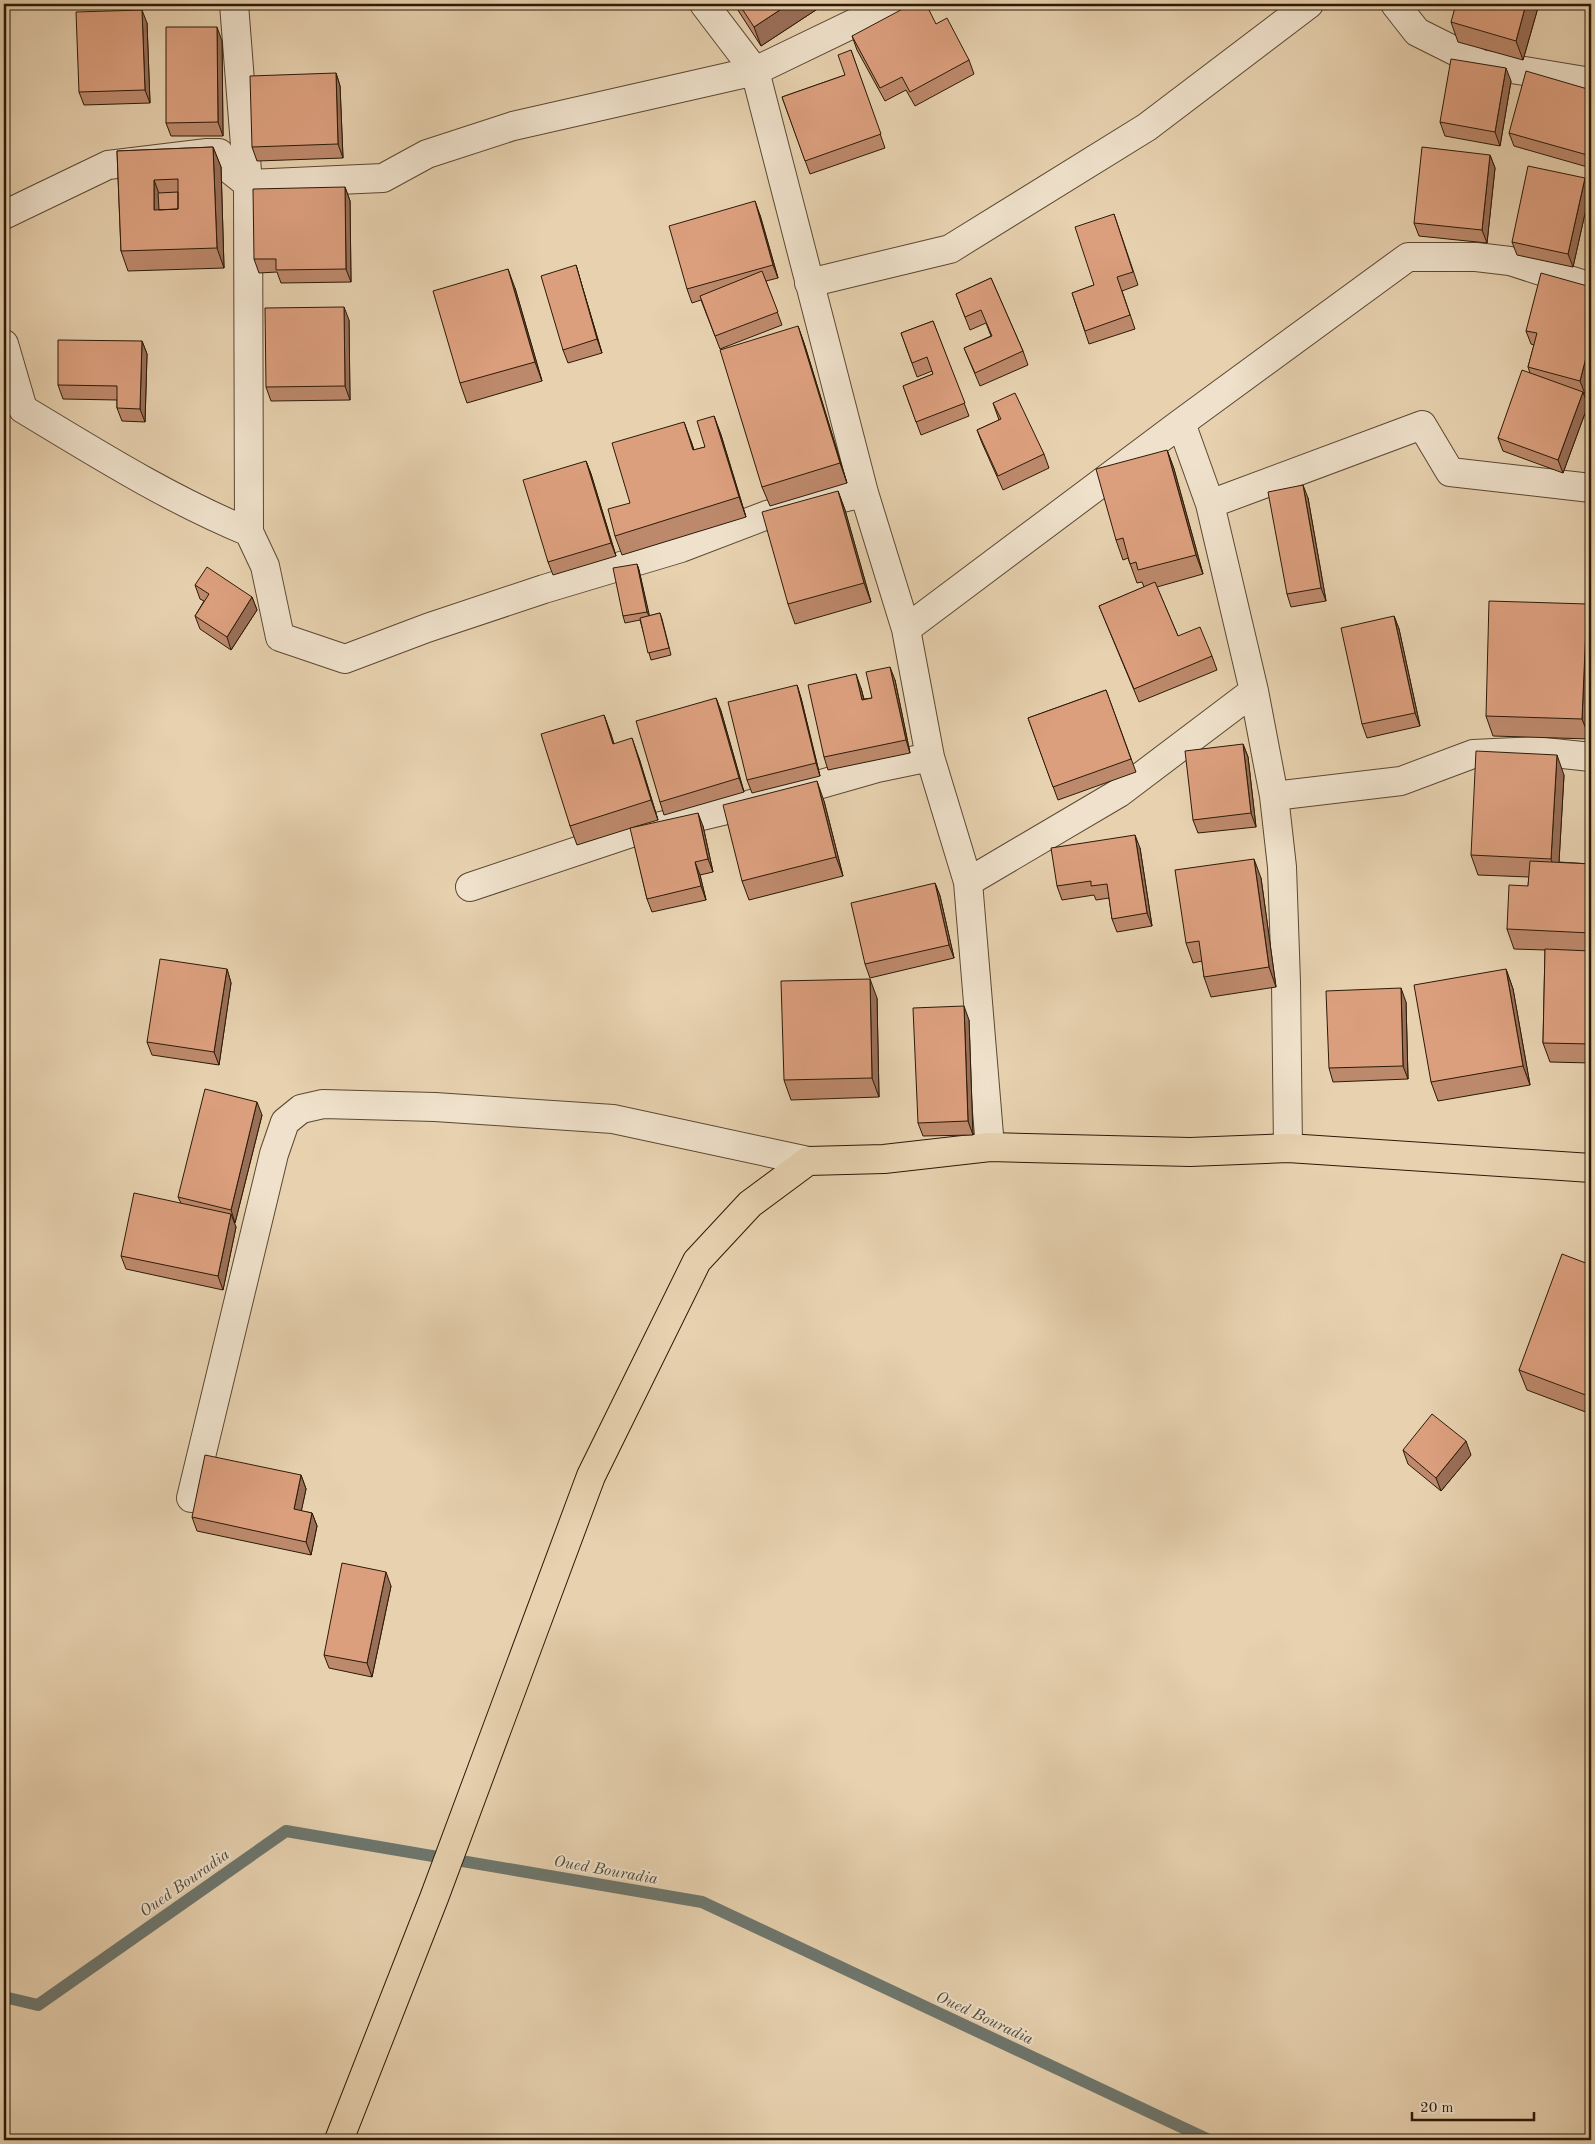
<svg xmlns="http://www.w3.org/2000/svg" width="1595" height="2144" viewBox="0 0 1595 2144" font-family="'Old Standard TT',serif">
<rect width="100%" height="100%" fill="#e7d1af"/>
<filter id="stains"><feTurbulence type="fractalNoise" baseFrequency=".004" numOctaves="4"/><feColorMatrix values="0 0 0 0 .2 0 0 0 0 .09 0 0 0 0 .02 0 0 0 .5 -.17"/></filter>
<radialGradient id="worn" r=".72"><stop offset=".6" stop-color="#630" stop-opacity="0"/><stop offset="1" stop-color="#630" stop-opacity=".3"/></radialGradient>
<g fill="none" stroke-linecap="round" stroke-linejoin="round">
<path stroke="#6d776f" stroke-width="12" d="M4,1997L38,2005L286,1831L702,1902L1209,2140"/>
<g stroke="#5b4831" stroke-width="30">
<path id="minor" d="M234,4L248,184L249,532
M704,4L755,71L864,493L906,629L930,757L968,882L990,1147
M1395,4L1417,32L1481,64L1591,82
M4,215L108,165L207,153H219L229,169L248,184L383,178L427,154L513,126L755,71L894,4
M809,283L950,249L1147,127L1309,4
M4,344L23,409C96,453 169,499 249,532L265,566L280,637L345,659L427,628L544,589L681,548L767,515L864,493
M1181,423L1210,504L1254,691L1274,796L1282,867L1286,982L1288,1148
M1210,504L1422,425L1450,472L1591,488
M906,629L1181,423L1408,257H1476L1510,261L1591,287
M1274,796L1401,781L1473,754L1535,751L1591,757
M968,882L1119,793L1254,691
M470,887L631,833L748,805L877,768L930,757
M191,1498L274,1154L285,1122L301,1109L323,1104L435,1107L613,1119L808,1161"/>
</g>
<g stroke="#2c1a07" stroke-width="30">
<path id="major" d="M339,2140L434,1898L591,1476L697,1261L750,1204L808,1161L884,1159L990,1147L1190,1152L1288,1148L1591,1168"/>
</g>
<use href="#minor" stroke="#efe1cb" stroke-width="28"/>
<use href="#major" stroke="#e7d1af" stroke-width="28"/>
</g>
<path fill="#bd896c" stroke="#2c1a07" d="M734,4H825L761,46Z
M1539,4L1523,60L1458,42L1451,22Z
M147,23L150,103L84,105L79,92Z
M936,24L969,60L974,74L915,106L906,90L885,101L857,50L852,36Z
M222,41L223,136H171L166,123Z
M851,50L885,148L810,174L782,97L845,75Z
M336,73L340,86L343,158L257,161L252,147Z
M1511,81L1500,146L1445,136L1440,122Z
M1591,90V168L1514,146L1509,133Z
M213,147L221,167L224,268L128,271L121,251L117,151Z
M1490,155L1495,168L1487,243L1419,236L1414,223Z
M1585,178L1590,191L1573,267L1517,255L1512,242Z
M345,187L350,201L351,282L281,283L277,272L259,273L254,259Z
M1114,214L1138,285L1122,291L1135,329L1089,344L1072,293L1094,285Z
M760,215L778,278L766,281L782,325L720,349L701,300L692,303L687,289Z
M576,265L580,279L602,353L568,363L563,350Z
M991,278L1023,351L1028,365L980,386L964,348L991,336L986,323L970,330L956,294Z
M1591,287V370L1585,394H1583L1588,405L1563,473L1503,451L1498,438L1530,373L1528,367L1534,345L1531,344L1526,331Z
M515,288L542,381L467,403L460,383Z
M349,320L350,400L271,401L266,387Z
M933,321L969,416L921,435L903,386L933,374L932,371L917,377L901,333Z
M798,326L805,346L847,483L770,506L762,487Z
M142,341L147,354L145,422L122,421L117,408V400L63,399L58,385Z
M993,403L1044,454L1049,468L1003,490L982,443L977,430L999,420Z
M714,416L721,435L746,517L622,555L615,536L630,503L691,441L694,450L705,447Z
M1167,450L1174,469L1203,574L1157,587L1178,636L1212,656L1217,670L1139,702L1099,606L1144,587L1142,582L1137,583L1128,558L1123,560L1116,540Z
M586,461L591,474L616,556L553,575L548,562Z
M838,491L845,510L871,602L795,624L788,604Z
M1308,498L1326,601L1291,607L1287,594Z
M637,564L639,570L649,616L660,613L662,619L671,655L651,660L640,620L625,623L623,616Z
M195,585L252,597L257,610L231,650L200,629L195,616L204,601L200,599Z
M1587,604L1591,617V692L1590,739L1493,736L1486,716Z
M1394,616L1399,629L1420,726L1367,738L1362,724Z
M895,680L910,753L828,770L824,757L861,688L864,699L872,698Z
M797,685L801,698L820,776L752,793L747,780Z
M1106,690L1136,772L1058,800L1028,718Z
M716,698L721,711L744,792L664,815L660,802Z
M604,715L614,744L639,758L658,820L634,827L703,826L713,872L700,875L706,900L652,912L647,899L631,828L577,845L570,826Z
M1243,744L1248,757L1256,827L1198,833L1193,820Z
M1564,775L1559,862L1591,864V1063L1550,1062L1543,1043L1545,950L1514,949L1507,929L1528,886L1529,877L1478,875L1471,855Z
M824,801L843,876L749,900L742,881Z
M1140,848L1152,926L1117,932L1112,919L1109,898L1096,900L1094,895L1062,900L1057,886Z
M1261,878L1276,987L1211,997L1204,977L1202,961L1193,963L1186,943Z
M935,883L940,896L954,958L870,978L865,964Z
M227,969L231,983L219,1065L152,1055L147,1042Z
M1506,969L1513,989L1530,1085L1438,1101L1431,1082Z
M877,998L879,1097L791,1100L784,1080Z
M1406,1002L1408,1079L1333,1082L1329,1068Z
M969,1020L973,1135L923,1136L918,1123Z
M262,1115L235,1223H234L236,1227L223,1290L126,1269L121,1256L181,1203L178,1197Z
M1591,1265V1414L1527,1390L1519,1370Z
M1403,1450L1471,1455L1441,1491L1408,1464Z
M301,1475L306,1489L301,1511L312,1513L317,1526L311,1555L197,1531L192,1517Z
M391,1586L372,1677L329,1668L324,1655Z"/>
<path fill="#9a6f58" stroke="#2c1a07" d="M789,4H825L761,46L754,27Z
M1526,4H1539L1523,60L1516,41Z
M142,10L147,23L150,103L145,90Z
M217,27L222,41L223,136L218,122Z
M4,61L5,106L4,102Z
M1506,68L1511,81L1500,146L1495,132Z
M336,73L340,86L343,158L338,144Z
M213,147L221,167L224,268L217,248Z
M1490,155L1495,168L1487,243L1482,230Z
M1585,178L1590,191L1573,267L1568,254Z
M154,180L161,199V223L154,210Z
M345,187L350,201L351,282L346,269Z
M755,201L760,215L778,278L773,265Z
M576,265L580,279L602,353L597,339Z
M508,269L515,288L542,381L535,362Z
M344,307L349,320L350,400L345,386Z
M798,326L805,346L847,483L840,463Z
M1591,338V370L1585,394L1580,381Z
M142,341L147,354L145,422L140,409Z
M1583,392L1588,405L1563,473L1558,460Z
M714,416L721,435L746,517L739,497Z
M684,422L691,441L700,470L693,450Z
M1167,450L1174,469L1203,574L1196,555Z
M586,461L591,474L616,556L611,543Z
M1303,485L1308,498L1326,601L1321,588Z
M838,491L845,510L871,602L864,583Z
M637,564L639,570L650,618L647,612Z
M252,597L257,610L231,650L227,637Z
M1587,604L1591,617V692L1590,739L1582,719Z
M1394,616L1399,629L1420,726L1415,713Z
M890,667L895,680L910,753L906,740Z
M856,674L861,688L867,713L862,700Z
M797,685L801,698L820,776L816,763Z
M716,698L721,711L744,792L739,778Z
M604,715L611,734L620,764L613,744Z
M632,738L639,758L658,820L651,800Z
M1243,744L1248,757L1256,827L1251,813Z
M1557,755L1564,775L1558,879L1551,859Z
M817,781L824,801L843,876L836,857Z
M698,813L703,826L713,872L708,859Z
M1135,835L1140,848L1152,926L1147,913Z
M1254,859L1261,878L1276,987L1269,967Z
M695,862L700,875L706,900L701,886Z
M935,883L940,896L954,958L949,945Z
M227,969L231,983L219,1065L214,1052Z
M1506,969L1513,989L1530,1085L1523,1066Z
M870,979L877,998L879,1097L872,1078Z
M1401,988L1406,1002L1408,1079L1403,1066Z
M964,1006L969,1020L973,1135L968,1121Z
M257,1102L262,1115L235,1223L231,1210Z
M231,1214L236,1227L223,1290L218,1276Z
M1466,1441L1471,1455L1441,1491L1436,1478Z
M301,1475L306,1489L299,1522L294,1509Z
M312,1513L317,1526L311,1555L306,1542Z
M386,1572L391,1586L372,1677L367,1663Z"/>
<path fill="#dc9f7e" stroke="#2c1a07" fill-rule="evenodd" d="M739,4H789L754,27Z
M912,4H926L936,24L947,18L969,60L910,92L902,77L880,88L852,36Z
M1456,4H1526L1516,41L1451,22Z
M142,10L145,90L79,92L76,12Z
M166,27H217L218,122L166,123Z
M851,50L881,134L805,161L782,97L845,75L838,55Z
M1451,59L1506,68L1495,132L1440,122Z
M1526,71L1591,90V156L1509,133Z
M336,73L338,144L252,147L250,76Z
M213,147L217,248L121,251L117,151ZM178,179V209L154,210V180Z
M1422,147L1490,155L1482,230L1414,223Z
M1528,166L1585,178L1568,254L1512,242Z
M345,187L346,269L276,270V259H254L253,189Z
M178,192V209L159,210L158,193Z
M755,201L773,265L687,289L669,226Z
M1114,214L1133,272L1117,277L1130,315L1085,331L1072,293L1094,285L1075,227Z
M576,265L597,339L563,350L541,276Z
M508,269L535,362L460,383L433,291Z
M762,271L778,312L715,336L700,296Z
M1541,273L1591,287V338L1580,381L1528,367L1537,333L1526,331Z
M991,278L1023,351L975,373L964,348L992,336L981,310L965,317L956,294Z
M344,307L345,386L266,387L265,308Z
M933,321L965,403L916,422L903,386L933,374L927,357L912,363L901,333Z
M798,326L840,463L762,487L720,350Z
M58,340L142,341L140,409L117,408V386L58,385Z
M1522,370L1583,392L1558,460L1498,438Z
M1015,393L1044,454L998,476L977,430L1001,419L993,403Z
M714,416L739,497L615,536L608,509L630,503L612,443L684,422L693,450L705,447L697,421Z
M1167,450L1196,555L1138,570L1136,562L1130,564L1123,538L1116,540L1096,469Z
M586,461L611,543L548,562L523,480Z
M1303,485L1321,588L1287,594L1268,492Z
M838,491L864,583L788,604L762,512Z
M637,564L647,612L623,616L613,568Z
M207,567L252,597L227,637L195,616L209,594L195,585Z
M1155,582L1178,636L1200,627L1212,656L1134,689L1099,606Z
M1489,601L1587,604L1582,719L1486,716Z
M660,613L669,648L648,653L640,618Z
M1394,616L1415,713L1362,724L1341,628Z
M890,667L906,740L824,757L808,685L856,674L862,700L872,698L866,672Z
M797,685L816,763L747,780L728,702Z
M1106,690L1131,759L1053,787L1028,718Z
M716,698L739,778L660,802L636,721Z
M604,715L613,744L632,738L651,800L570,826L541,734Z
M1243,744L1251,813L1193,820L1185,751Z
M1476,751L1557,755L1551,859L1471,855Z
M817,781L836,857L742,881L723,805Z
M698,813L708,859L695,862L701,886L647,899L630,828Z
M1135,835L1147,913L1112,919L1107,884L1091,886V881L1057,886L1051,848Z
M1254,859L1269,967L1204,977L1199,941L1186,943L1175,870Z
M1530,861L1591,864V933L1507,929L1509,885L1528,886Z
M935,883L949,945L865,964L851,903Z
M1545,949L1591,951V1044L1543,1043Z
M160,959L227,969L214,1052L147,1042Z
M1506,969L1523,1066L1431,1082L1414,985Z
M870,979L872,1078L784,1080L781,981Z
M1401,988L1403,1066L1329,1068L1326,991Z
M964,1006L968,1121L918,1123L913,1008Z
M205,1089L257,1102L231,1210L178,1197Z
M134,1193L231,1214L218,1276L121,1256Z
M1562,1254L1591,1265V1397L1519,1370Z
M1432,1414L1466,1441L1436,1478L1403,1450Z
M205,1455L301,1475L294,1509L312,1513L306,1542L192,1517Z
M342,1563L386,1572L367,1663L324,1655Z"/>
<g text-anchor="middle" stroke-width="4" stroke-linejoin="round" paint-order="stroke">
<g font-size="16" font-style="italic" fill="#4d483b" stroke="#efe1cb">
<text transform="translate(606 1869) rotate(10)" y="6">Oued Bouradia</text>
<text transform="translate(184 1882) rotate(-35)" y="6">Oued Bouradia</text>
<text transform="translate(985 2017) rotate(25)" y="6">Oued Bouradia</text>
</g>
</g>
<rect width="1595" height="2144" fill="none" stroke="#e7d1af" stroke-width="20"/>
<rect x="5" y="5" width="1585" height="2134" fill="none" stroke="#2c1a07" stroke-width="2.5"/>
<rect x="10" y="10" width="1575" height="2124" fill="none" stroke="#2c1a07"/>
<path d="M1412 2112v8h122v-8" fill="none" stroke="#2c1a07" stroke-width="2.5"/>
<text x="1420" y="2112" font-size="15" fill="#2c1a07" stroke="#efe1cb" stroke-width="4" paint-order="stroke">20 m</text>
<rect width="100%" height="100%" filter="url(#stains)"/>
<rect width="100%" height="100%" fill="url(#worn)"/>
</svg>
